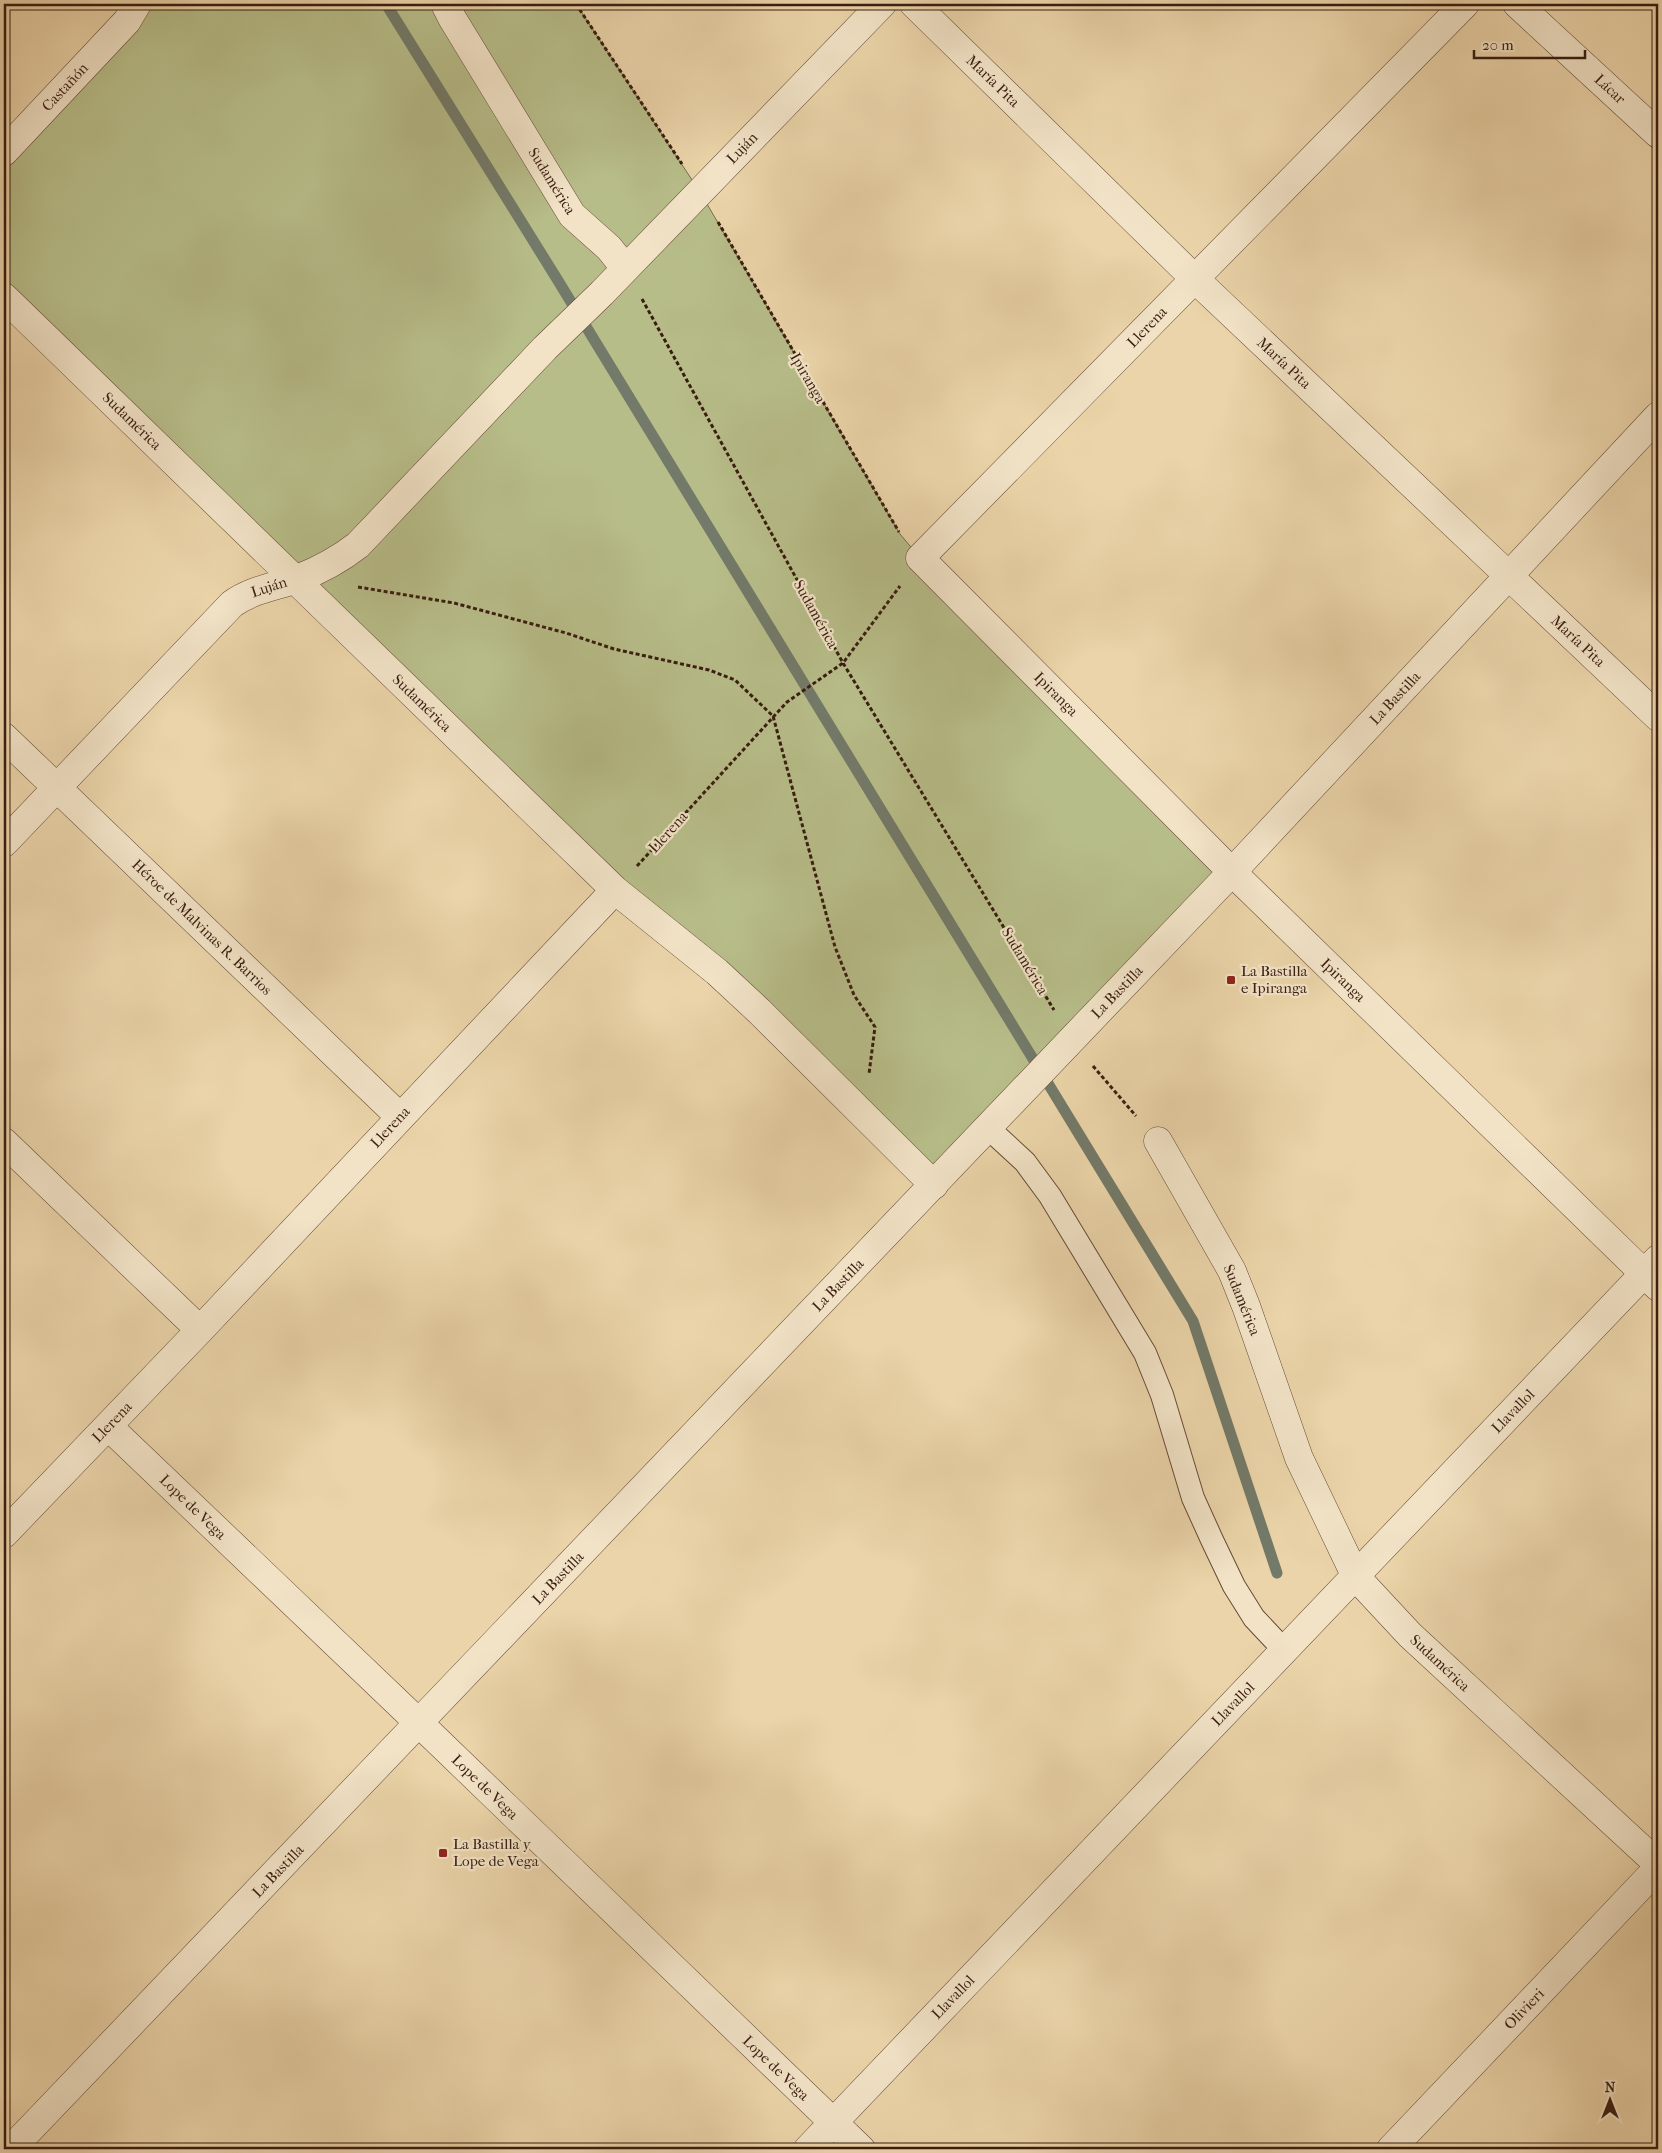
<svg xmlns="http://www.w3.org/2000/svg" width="1662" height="2153" viewBox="0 0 1662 2153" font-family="'IM FELL French Canon',serif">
<rect width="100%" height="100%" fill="#ebd4a9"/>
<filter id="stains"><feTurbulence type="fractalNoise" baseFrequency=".004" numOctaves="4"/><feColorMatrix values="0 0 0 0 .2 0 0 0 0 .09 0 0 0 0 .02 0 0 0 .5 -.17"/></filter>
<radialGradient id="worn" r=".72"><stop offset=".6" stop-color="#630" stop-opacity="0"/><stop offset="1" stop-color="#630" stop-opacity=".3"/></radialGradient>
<path fill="#b7bd89" stroke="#786c4c" d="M137,4H576L700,192L900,534L920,558L1232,872L934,1185L4,297V152Z"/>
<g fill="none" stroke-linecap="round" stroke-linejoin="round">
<path stroke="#737a69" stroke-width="11" d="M386,4L557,279L1193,1321L1277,1573"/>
<g stroke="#664a36" stroke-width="24">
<path id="service" d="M987,1127L1025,1162L1050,1196L1145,1353L1162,1395L1193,1498L1212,1540L1234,1586L1254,1618L1285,1651"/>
</g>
<g stroke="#664a36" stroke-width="29">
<path id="minor" d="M445,4L452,18L572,215L609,248L625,268
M914,4L1195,279L1658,717
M1465,4L920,558L1232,872L1658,1287
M1517,4L1658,134
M4,152L127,21L137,4
M4,297L615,890L717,972L759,1011L934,1185
M4,737L400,1117
M4,843L232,604C251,590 274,587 297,579C320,570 339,560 358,545L545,348L602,293L882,4
M1158,1141L1232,1271L1246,1306L1299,1458L1356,1577L1410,1635L1658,1864
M4,1142L200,1330
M108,1426L419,1723
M4,1534L200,1330L615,890
M808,2149L1658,1259
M1391,2149L1658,1868"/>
</g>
<g stroke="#664a36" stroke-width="29">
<path id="tertiary" d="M419,1723L861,2149
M11,2149L1232,872L1658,416"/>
</g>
<path stroke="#391c10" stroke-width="3" stroke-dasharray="4 2.5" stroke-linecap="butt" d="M576,4L682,164
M718,222L899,532
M642,299L843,663L1054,1010
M358,587L454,603L566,633L614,649L709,670L735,680L773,716L835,947L854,995L875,1027L869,1074
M637,866L787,702L843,663L900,586
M1093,1066L1136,1116"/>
<use href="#service" stroke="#f2e3c7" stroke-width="22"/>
<use href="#minor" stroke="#f2e3c7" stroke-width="28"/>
<use href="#tertiary" stroke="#f2e3c7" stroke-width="28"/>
</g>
<g fill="#8f2418" stroke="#f2e3c7" stroke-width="2">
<rect x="1226" y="975" width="10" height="10" rx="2.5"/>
<rect x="438" y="1848" width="10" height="10" rx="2.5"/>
</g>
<g text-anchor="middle" stroke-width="4.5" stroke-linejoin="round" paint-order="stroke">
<g font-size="15" fill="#391c10" stroke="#f2e3c7">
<text transform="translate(993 81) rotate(44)" y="5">María Pita</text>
<text transform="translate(65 87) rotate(-47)" y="5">Castañón</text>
<text transform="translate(1610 89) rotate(43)" y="5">Lácar</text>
<text transform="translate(742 148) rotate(-46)" y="5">Luján</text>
<text transform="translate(552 181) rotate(58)" y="5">Sudamérica</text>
<text transform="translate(1147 327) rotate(-46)" y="5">Llerena</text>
<text transform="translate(1284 363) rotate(43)" y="5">María Pita</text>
<text transform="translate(808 378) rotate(60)" y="5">Ipiranga</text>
<text transform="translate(132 421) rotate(44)" y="5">Sudamérica</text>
<text transform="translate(269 587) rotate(-18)" y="5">Luján</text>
<text transform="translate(816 614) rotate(61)" y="5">Sudamérica</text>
<text transform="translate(1578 641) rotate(43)" y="5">María Pita</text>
<text transform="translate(1056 694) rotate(45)" y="5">Ipiranga</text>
<text transform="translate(1395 698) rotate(-47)" y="5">La Bastilla</text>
<text transform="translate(422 703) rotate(44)" y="5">Sudamérica</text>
<text transform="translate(668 832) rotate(-48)" y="5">Llerena</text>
<text transform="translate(202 927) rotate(44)" y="5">Héroe de Malvinas R. Barrios</text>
<text transform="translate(1025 961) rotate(59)" y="5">Sudamérica</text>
<text transform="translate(1343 980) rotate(44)" y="5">Ipiranga</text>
<text transform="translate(1117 992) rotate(-46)" y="5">La Bastilla</text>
<text transform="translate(390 1127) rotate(-47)" y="5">Llerena</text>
<text transform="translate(838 1285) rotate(-46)" y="5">La Bastilla</text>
<text transform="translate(1242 1300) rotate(68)" y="5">Sudamérica</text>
<text transform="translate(1513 1411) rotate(-46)" y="5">Llavallol</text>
<text transform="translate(112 1422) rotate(-46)" y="5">Llerena</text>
<text transform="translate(193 1507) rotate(44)" y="5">Lope de Vega</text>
<text transform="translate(558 1578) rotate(-46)" y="5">La Bastilla</text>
<text transform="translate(1440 1663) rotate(43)" y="5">Sudamérica</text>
<text transform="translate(1233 1704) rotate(-46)" y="5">Llavallol</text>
<text transform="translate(485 1787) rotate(44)" y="5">Lope de Vega</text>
<text transform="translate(278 1871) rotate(-46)" y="5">La Bastilla</text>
<text transform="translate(953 1997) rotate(-46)" y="5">Llavallol</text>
<text transform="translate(1524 2009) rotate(-46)" y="5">Olivieri</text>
<text transform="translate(776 2068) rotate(44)" y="5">Lope de Vega</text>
</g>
<g font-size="15" fill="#391c10" stroke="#f2e3c7" text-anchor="start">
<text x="1241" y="976">La Bastilla<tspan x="1241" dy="17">e Ipiranga</tspan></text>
<text x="453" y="1849">La Bastilla y<tspan x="453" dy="17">Lope de Vega</tspan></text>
</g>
</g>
<rect width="1662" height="2153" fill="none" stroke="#ebd4a9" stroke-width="20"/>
<rect x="5" y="5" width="1652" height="2143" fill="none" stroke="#391c10" stroke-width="2.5"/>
<rect x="10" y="10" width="1642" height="2133" fill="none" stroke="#391c10"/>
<g transform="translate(1610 2100)" stroke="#f2e3c7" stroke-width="4" paint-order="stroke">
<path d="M0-4L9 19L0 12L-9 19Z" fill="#391c10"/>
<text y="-8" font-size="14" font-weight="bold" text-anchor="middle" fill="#391c10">N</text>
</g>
<path d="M1474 50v8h111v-8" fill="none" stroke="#391c10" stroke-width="2.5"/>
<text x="1482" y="50" font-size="15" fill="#391c10" stroke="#f2e3c7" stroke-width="4" paint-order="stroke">20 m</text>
<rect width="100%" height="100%" filter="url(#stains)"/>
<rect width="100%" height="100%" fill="url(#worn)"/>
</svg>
